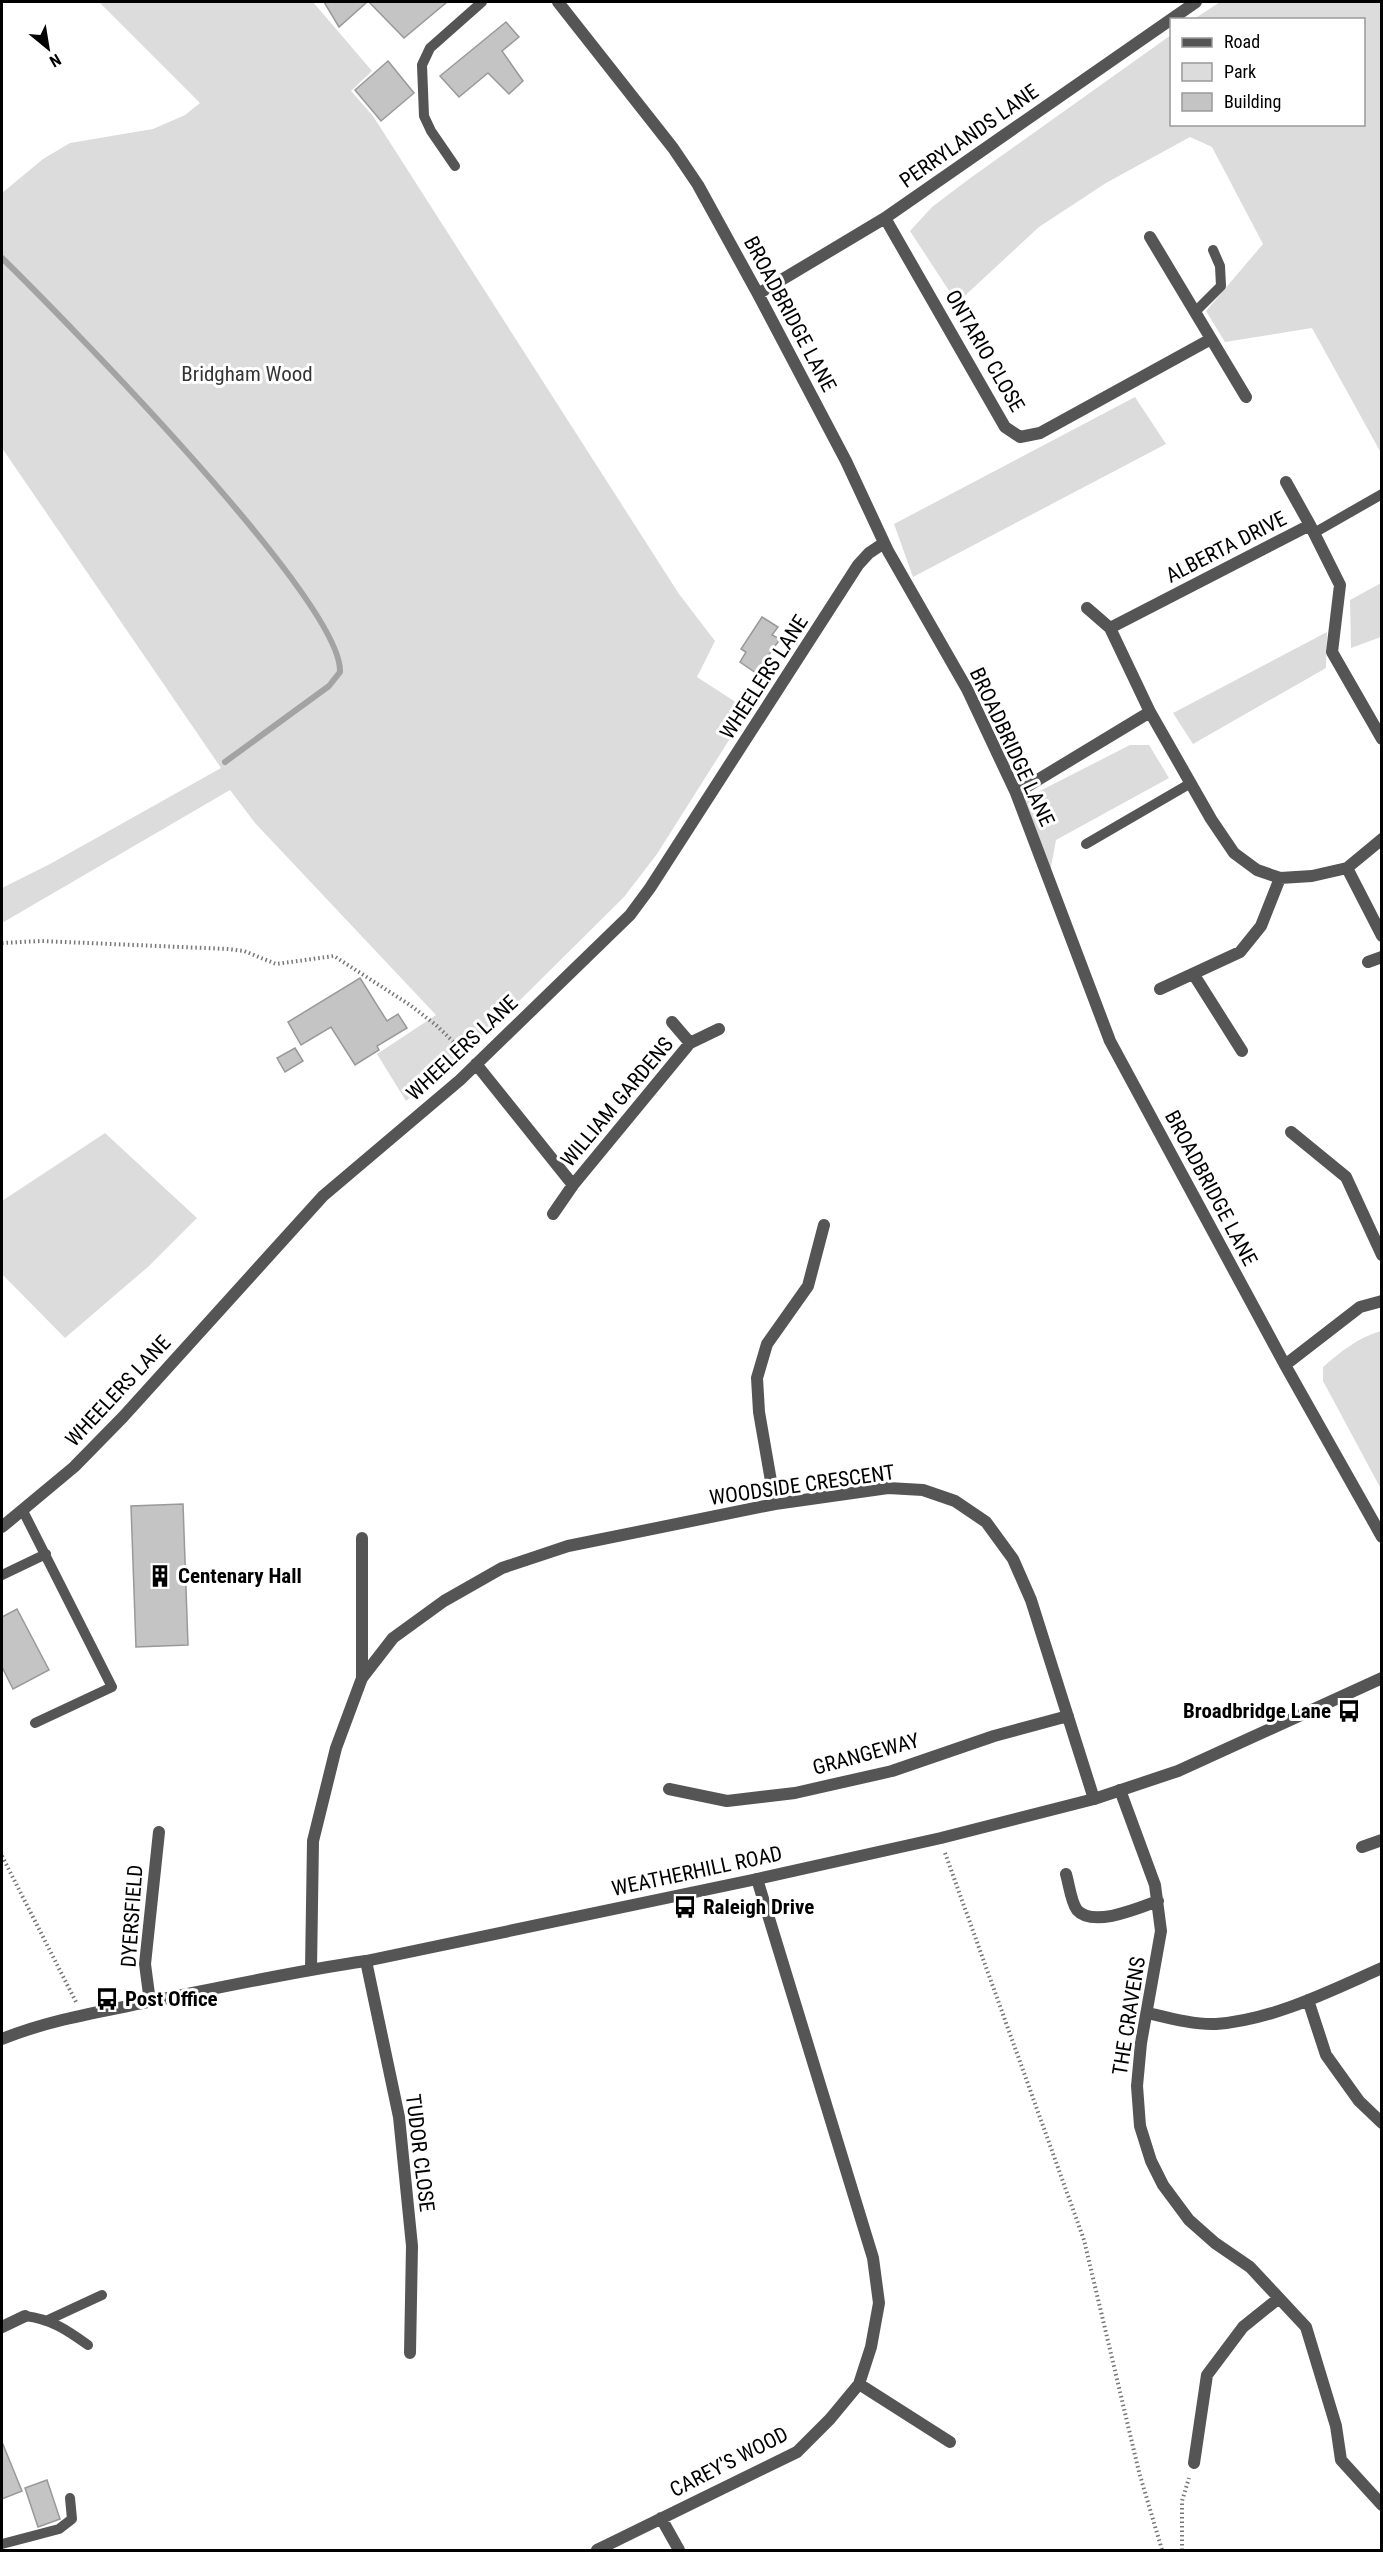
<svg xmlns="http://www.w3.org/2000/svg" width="1383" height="2552" viewBox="0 0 1383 2552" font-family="'Roboto Condensed',sans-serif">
<rect width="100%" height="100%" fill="#fff"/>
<path fill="#dcdcdc" d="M99,2H313L372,71L351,91L373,116L679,594L715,641L697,677L748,710L657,854L624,897L504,1016L406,1101L377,1054L436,1015L255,823L230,790L2,923V888L50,864L221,768L2,448V193L43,159L70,143L153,129L185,115L200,103Z
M1220,2H1381V453L1312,328L1225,342L1206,311L1263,244L1212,147L1190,137L1106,183L1039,227L957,303L910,231L932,207L969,179L1171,35L1172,124H1364V20L1194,19Z
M1135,397L1166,444L913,577L894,524Z
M1381,583V637L1351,648L1350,600Z
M1327,632L1326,668L1193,744L1173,713Z
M1130,745H1149L1169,778L1056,840L1049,878L1019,813L1026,798Z
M105,1133L197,1218L149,1266L65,1338L2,1274V1201Z
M1381,1331H1382L1381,1489L1323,1381V1367C1340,1352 1359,1337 1381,1331Z"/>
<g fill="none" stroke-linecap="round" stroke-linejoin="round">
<path stroke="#a3a3a3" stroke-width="6" d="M2,258C62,317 343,602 340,672L329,686L225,762"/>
</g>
<path fill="#c4c4c4" stroke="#999" stroke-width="1.5" d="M324,2H367L339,27Z
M369,2H447L404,38Z
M506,22L519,37L502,51L523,81L509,94L488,73L459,97L440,76Z
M388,61L414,93L381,121L355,90Z
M762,617L778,627L772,635L780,639L756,673L740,662L746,652L741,649Z
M360,978L387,1021L398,1014L407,1028L377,1046L379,1050L355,1065L331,1027L301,1045L288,1022Z
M295,1048L303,1061L285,1072L277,1058Z
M183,1504L188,1645L136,1647L131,1506Z
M17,1609L49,1670L13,1689L2,1667V1617Z
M2,2442L22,2491L2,2499Z
M47,2480L60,2519L38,2527L25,2488Z"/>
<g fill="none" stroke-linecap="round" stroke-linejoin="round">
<path stroke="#777" stroke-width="4" stroke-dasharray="1.5 3" stroke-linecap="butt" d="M2,943L41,941L228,949L244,951L276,964L334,956L410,1005L436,1025L467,1055
M945,1853L1084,2240L1139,2472L1162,2550
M2,1856L76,2002
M1182,2550V2501L1189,2478"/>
<path stroke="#555" stroke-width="10" d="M455,166L431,131L424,116L422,65L430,48L482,2
M1195,312L1221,286L1220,266L1213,250
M1314,533L1382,494
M1086,844L1191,783
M23,1511L112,1687L35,1723
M2,1575L46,1554
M25,2316C51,2319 67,2330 88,2345
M48,2320L102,2295
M2,2544L59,2529L72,2519L70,2498"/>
<path stroke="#555" stroke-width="12" d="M558,2L673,148L698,185L758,294L846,461L888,551L967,689L1016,793L1110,1041L1285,1365L1382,1537
M885,218L1005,427L1020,437L1040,433L1211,339
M1150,237L1246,397
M758,294L885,218L1196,2
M1286,482L1310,525
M1087,608L1110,628L1150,712L1211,819L1234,853L1257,870L1280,878L1312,876L1347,868L1382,839
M1110,628L1310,525L1340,585L1332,652L1382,739
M1016,793L1150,712
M1347,868L1382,936
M1368,962L1382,957
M1194,975L1242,1051
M1160,989L1240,952L1261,926L1280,878
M690,1043L719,1029
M476,1064L573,1185L690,1043L672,1022
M1291,1132L1346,1177L1382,1255
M553,1214L573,1185
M1285,1365L1360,1307L1382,1301
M775,1504L759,1412L757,1378L767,1344L808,1286L824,1225
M2,1527L74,1467L123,1417L323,1196L460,1080L630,915L650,888L858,565L869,553L884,543
M362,1538V1678
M669,1789L727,1801L795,1793L892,1771L994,1736L1068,1716
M1120,1790L1155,1885L1161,1931L1141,2043L1137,2086L1140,2126L1151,2161L1163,2185L1189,2220L1215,2243L1250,2267L1306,2327L1336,2426L1341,2460L1382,2505
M1362,1847L1382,1840
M1066,1874C1069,1884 1071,1902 1077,1910C1093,1928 1139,1908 1158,1901
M366,1961L399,2117L412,2246L410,2353
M311,1969L313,1841L336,1748L362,1678L393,1638L444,1601L502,1568L568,1546L775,1504L888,1488L923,1490L955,1501L986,1522L1013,1559L1031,1600L1094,1799
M1308,2000L1326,2055L1359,2101L1382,2123
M150,2002L145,1964L159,1832
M1148,2013C1169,2018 1195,2025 1216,2024C1273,2020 1330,1991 1382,1968
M2,2327L25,2316
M859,2384L950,2442
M1194,2463L1207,2375L1243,2327L1279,2298
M661,2518L679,2550
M597,2550L797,2452L830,2419L859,2384L871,2347L879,2303L873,2258L757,1879"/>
<path stroke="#555" stroke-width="12" d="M2,2039C51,2019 105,2011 158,2000C227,1986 296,1971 366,1961L757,1879L941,1838L1094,1799L1178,1771L1382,1678"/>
</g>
<defs>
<g id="building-bare" transform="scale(1.8)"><path d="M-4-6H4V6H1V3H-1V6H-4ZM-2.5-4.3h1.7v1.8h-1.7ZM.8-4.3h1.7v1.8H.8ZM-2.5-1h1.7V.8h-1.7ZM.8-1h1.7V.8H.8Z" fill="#000" stroke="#fff" stroke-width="2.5" paint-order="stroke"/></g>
<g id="bus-bare" transform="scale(1.8)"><path d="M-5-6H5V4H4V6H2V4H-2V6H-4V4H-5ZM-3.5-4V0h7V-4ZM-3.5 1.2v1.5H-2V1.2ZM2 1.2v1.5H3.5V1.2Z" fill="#000" stroke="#fff" stroke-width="2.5" paint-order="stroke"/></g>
</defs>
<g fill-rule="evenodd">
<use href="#building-bare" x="160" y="1576"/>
<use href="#bus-bare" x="1349" y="1711"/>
<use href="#bus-bare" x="685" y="1907"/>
<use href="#bus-bare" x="107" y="1999"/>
</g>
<g text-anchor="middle" stroke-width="6" stroke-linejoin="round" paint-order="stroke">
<g font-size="21" fill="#000" stroke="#fff">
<text transform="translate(969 136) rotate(-35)" y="7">PERRYLANDS LANE</text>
<text transform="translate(790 314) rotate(62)" y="7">BROADBRIDGE LANE</text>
<text transform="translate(985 351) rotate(60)" y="7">ONTARIO CLOSE</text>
<text transform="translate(1226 547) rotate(-27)" y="7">ALBERTA DRIVE</text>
<text transform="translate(764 677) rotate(-57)" y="7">WHEELERS LANE</text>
<text transform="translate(1012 747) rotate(65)" y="7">BROADBRIDGE LANE</text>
<text transform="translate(462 1048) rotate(-43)" y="7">WHEELERS LANE</text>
<text transform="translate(617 1102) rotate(-50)" y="7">WILLIAM GARDENS</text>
<text transform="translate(1211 1188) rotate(62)" y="7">BROADBRIDGE LANE</text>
<text transform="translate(118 1391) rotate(-47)" y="7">WHEELERS LANE</text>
<text transform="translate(802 1485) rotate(-8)" y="7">WOODSIDE CRESCENT</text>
<text transform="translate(866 1754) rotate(-15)" y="7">GRANGEWAY</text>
<text transform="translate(697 1871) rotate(-12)" y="7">WEATHERHILL ROAD</text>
<text transform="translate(132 1916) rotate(-86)" y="7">DYERSFIELD</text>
<text transform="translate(1129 2016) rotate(-81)" y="7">THE CRAVENS</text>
<text transform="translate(420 2153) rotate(83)" y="7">TUDOR CLOSE</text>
<text transform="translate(729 2462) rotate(-27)" y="7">CAREY'S WOOD</text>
</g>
<g font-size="21" fill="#333" stroke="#fff">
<text x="247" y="381">Bridgham Wood</text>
</g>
<g font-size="21" font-weight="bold" fill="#000" stroke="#fff" text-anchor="start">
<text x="178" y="1583">Centenary Hall</text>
<text x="1331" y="1718" text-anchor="end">Broadbridge Lane</text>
<text x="703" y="1914">Raleigh Drive</text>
<text x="125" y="2006">Post Office</text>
</g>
</g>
<rect width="1383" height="2552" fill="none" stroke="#000000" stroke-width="6"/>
<rect x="1170" y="18" width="195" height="108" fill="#ffffff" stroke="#999999" stroke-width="1.5"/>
<rect x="1182" y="38" width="30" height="9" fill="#555555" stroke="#999999" stroke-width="1.5"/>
<text x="1224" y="48" font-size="18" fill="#000000">Road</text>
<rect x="1182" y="63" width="30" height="18" fill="#dcdcdc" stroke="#999999" stroke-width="1.5"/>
<text x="1224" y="78" font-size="18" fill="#000000">Park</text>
<rect x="1182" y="93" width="30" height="18" fill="#c4c4c4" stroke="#999999" stroke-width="1.5"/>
<text x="1224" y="108" font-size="18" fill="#000000">Building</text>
<g transform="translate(48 48) rotate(150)" stroke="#ffffff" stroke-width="4.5" paint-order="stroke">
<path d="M0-4.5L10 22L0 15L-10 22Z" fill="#000000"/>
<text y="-9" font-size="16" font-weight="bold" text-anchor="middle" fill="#000000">N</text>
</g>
</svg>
